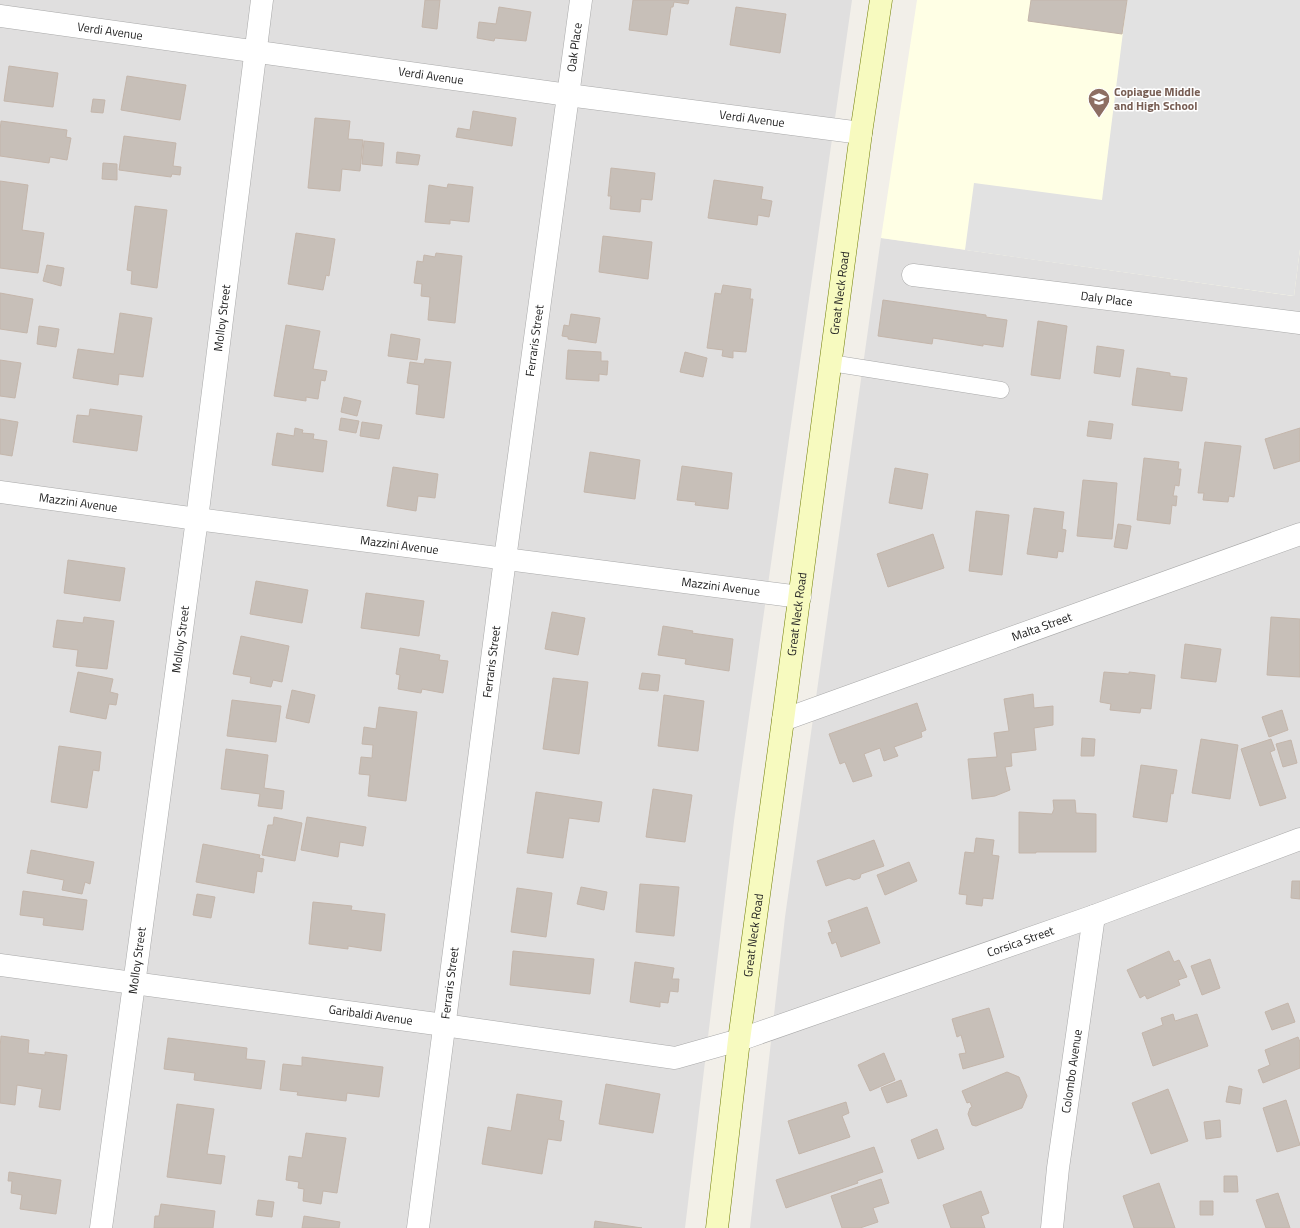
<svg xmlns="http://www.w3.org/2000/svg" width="1300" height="1228" viewBox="0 0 1300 1228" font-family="'Titillium Web',sans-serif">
<rect width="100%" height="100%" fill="#f2efe9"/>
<path fill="#e0dfdf" d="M0,0H852L734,821L685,1228H0Z
M881,238L1293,296L1300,249V1228H750L785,917Z"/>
<path fill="#ffffe5" d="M917,0H1300V249L1294,296L881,238Z"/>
<path fill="#e2e2e2" d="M1127,0H1300V249L1294,296L965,250L974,183L1102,200Z"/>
<path fill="#c7bfb8" stroke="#c4b6ab" d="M425,0H440L437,29L422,27Z
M633,0H689L688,4L674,2L673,7H671L667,35L629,30Z
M1031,0H1127L1122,34L1028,21Z
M499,7L531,12L526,41L495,38L494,41L477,38L479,22L496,24Z
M736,7L786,14L780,53L730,45Z
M9,66L58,73L53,107L4,101Z
M127,76L186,85L180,120L121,110Z
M93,99L105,100L103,113L91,112Z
M473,111L516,118L512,146L456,137L458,128L470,130Z
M315,118L350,121L348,139L363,140L360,171L342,169L340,191L308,188Z
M1,121L67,130L66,137L71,138L67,160L50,157L49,163L0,156V131Z
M124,136L176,143L173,166L181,167L180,175L172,174L171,177L119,170Z
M364,141L384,143L382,166L362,164Z
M397,152L420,155L418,165L396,163Z
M103,163L117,164V180L102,179Z
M611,168L655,173L652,200L641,199L640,212L610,209L611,196H608Z
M714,180L763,187L761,199L772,201L769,217L758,215L757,225L708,218Z
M0,181L28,185L22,230L44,233L38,273L0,268Z
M448,184L473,187L469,222L450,220V224L425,222L429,185L447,188Z
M135,206L167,210L157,288L131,284L132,271L127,270Z
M296,233L335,239L329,276L326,275L323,290L288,284Z
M603,236L652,242L648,279L599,272Z
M436,253L462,256L455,323L428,320L430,297L421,296L422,284L414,283L417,261L423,262L424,255L435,257Z
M47,265L64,268L61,286L43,281Z
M723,285L751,289L750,299H753L746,352L733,351V358L722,356L723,350L707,348L715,293L721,294Z
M0,293L33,299L27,333L0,329Z
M883,300L986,315V317L1007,320L1003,347L983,344V346L933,338L932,344L878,336Z
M120,313L152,318L143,377L119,374L118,385L73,378L78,349L114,354Z
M571,314L600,318L596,343L568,339V337L562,336L564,325L569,326Z
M1038,321L1067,326L1060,379L1031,375Z
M286,325L320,331L313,369L327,371L325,381L321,380L318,399L306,397V401L274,396Z
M39,326L59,329L56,347L37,344Z
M391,334L420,339L417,360L388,356Z
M1097,346L1124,350L1120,377L1094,373Z
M568,350L601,352V361H608L607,375L599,374V381L566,379Z
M685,352L707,358L703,377L680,372Z
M425,359L451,362L444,418L416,414L419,385L407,383L410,362L424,364Z
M0,360L21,363L15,398L0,396Z
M1137,368L1170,373V376L1187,378L1182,411L1132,405Z
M344,397L361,401L357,416L341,412Z
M90,409L142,416L137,451L73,442L77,415L89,416Z
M341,418L359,421L356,433L339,430Z
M0,419L18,422L12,456L0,454Z
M1089,421L1113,424L1111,439L1087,436Z
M362,422L382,425L379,439L360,436Z
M295,428L303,430L302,433L314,434L313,439L327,441L323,472L272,465L277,433L294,436Z
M1300,428V461L1274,469L1265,439Z
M1205,442L1241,446L1234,497L1229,496L1228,502L1203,500L1204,493H1198Z
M590,452L640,460L635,499L584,492Z
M1144,458L1179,462L1178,469H1181L1179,486L1175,485L1173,496H1177L1176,506L1172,505L1170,524L1137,520Z
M682,466L732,473L728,509L695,505L696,502L677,500Z
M393,467L438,474L435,498L418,496L416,511L387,506Z
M895,468L928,474L922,509L889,503Z
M1083,480L1117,483L1112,539L1077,536Z
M1034,508L1064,512L1062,529L1066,530L1063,552L1058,551L1057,558L1027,554Z
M976,511L1009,515L1002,575L969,571Z
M1118,524L1131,526L1127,549L1114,547Z
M933,534L944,568L888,587L877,554Z
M68,560L125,568L120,601L64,593Z
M256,581L308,590L302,623L250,614Z
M366,593L424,601L419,636L361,628Z
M552,612L585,618L578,655L545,649Z
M84,617L114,621L107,669L76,666L78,650L53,647L57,620L83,623Z
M1271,617L1300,619V677L1267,675Z
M663,626L693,631L692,633L733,639L729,671L685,664L686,659L658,655Z
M241,636L289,646L282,682L273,680L271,687L250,683L251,677L233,674Z
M1185,644L1221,649L1216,682L1181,678Z
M400,648L440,655L439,660L448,661L443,693L422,689L421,693L398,689L400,675L396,674Z
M78,672L113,679L110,692L118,694L116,705L109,704L106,719L70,712Z
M1104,672L1129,674V672L1155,675L1151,709L1141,708L1140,713L1110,710L1111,704L1100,702Z
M642,673L660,675L658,691L639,689Z
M553,678L588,682L579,754L543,749Z
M292,690L315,695L309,723L286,718Z
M1033,694L1034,708L1053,706V725L1034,728L1036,750L1011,753L1012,766L1005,767L1010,790L995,796L972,799L968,759L997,757L994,733L1009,731L1004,699Z
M664,695L704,701L698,751L658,746Z
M232,700L281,706L276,742L227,736Z
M917,703L926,730L921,732L922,737L894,747L898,756L884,761L880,748L864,754L872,776L853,782L845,762L840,764L829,734Z
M379,707L417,712L406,801L368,796L370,775L359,774L361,757L372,758L373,745L362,744L364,727L376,729Z
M1282,710L1288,730L1269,737L1262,717Z
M1082,738L1095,739L1094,756H1081Z
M1201,739L1238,745L1230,799L1192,793Z
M1271,739L1275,750L1270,752L1286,798L1260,806L1241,749Z
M1291,740L1297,763L1283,767L1276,744Z
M59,746L101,752L99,771L93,770L87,808L51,802Z
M226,749L268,755L264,788L284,791L282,809L258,806L260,794L221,789Z
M1141,765L1177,770L1173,794L1171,793L1167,822L1133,817Z
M653,789L692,795L685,842L646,837Z
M536,792L602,802L599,822L569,818L563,858L527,853Z
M1053,800H1075L1076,813L1096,814V852H1036V853H1019V812L1052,814L1054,809Z
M274,817L302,823L295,861L262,855L268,825H273Z
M307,817L366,827L363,846L340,842L338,857L301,850Z
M976,838L994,840L992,855L999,856L993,899L983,898L982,906L966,904L967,895L959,894L965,852L974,853Z
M874,840L884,866L861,874L860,878L854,880L849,878L826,886L817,861Z
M203,844L260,855L259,858L264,859L262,872L257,871L254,893L196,882Z
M31,850L94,862L90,884L85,882L82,894L62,890L64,880L27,873Z
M909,862L917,881L885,895L877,875Z
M1292,881H1300V899L1291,898Z
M640,884L679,887L674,936L636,932Z
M581,887L607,892L604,910L577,904Z
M517,888L552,893L546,937L511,932Z
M23,891L87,900L83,930L43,925L44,918L20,915Z
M197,894L215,897L211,918L193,915Z
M313,902L352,906L351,910L385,914L381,951L348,946V949L309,944Z
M867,907L880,943L841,957L836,942L832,944L828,933L832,932L828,921Z
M513,951L594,959L590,994L510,985Z
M1169,951L1174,962L1179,960L1187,977L1178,980L1180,985L1147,999L1145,995L1140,998L1127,970Z
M1210,959L1220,988L1202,995L1191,966Z
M635,962L674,968L672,979H679L678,992L670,991L668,1003L660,1002V1007L630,1002Z
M1288,1003L1295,1022L1272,1030L1265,1012Z
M989,1008L1004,1057L963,1069L959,1054L966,1053L961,1035L957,1037L952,1019Z
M1173,1014L1175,1021L1197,1014L1208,1046L1153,1066L1142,1033L1163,1025L1161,1018Z
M1,1036L29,1040L28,1053L45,1055V1052L67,1055L60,1110L39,1107L42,1089L17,1085L15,1105L0,1103V1048Z
M1298,1037L1300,1042V1068L1263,1083L1258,1070L1270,1065L1265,1050Z
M168,1038L247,1048L246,1059L265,1061L261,1089L194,1080L195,1073L164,1069Z
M884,1053L895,1080L870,1091L858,1065Z
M302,1057L383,1067L379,1097L347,1093L346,1101L297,1095L298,1092L280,1090L283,1064L302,1066Z
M1007,1072L1019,1077L1027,1096L1022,1108L976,1126L972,1125L968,1114L970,1108L972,1107L970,1102L967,1103L962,1091Z
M901,1080L907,1096L887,1103L881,1088Z
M606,1084L660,1094L653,1133L599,1124Z
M1229,1086L1242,1089L1240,1104L1226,1102Z
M1168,1089L1188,1141L1151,1154L1132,1103Z
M517,1094L562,1101L559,1120L564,1121L561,1141L548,1139L542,1174L482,1164L488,1127L511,1131Z
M1286,1100L1300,1145L1277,1152L1263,1108Z
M846,1102L849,1113L842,1116L850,1137L799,1154L788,1121Z
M177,1104L214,1109L207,1154L225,1156L221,1184L167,1177Z
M1220,1120L1221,1137L1206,1139L1204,1122Z
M937,1129L944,1149L918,1159L911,1140Z
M306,1133L346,1138L337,1193L323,1191L321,1204L303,1201L304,1189L298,1188L299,1182L286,1180L289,1156L302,1158Z
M874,1147L883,1172L857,1181L858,1183L786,1208L776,1180Z
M9,1172L61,1180L56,1214L20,1209L22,1195L11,1193L12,1181H8Z
M1224,1176H1237L1238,1192H1224Z
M881,1179L889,1203L873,1208L878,1222L860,1228H842L831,1196Z
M1159,1183L1175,1228H1134L1123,1196Z
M981,1191L989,1213L981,1216L985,1228H951L943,1205Z
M1278,1193L1290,1228H1266L1256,1200Z
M258,1200L274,1202L272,1217L256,1215Z
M1200,1201H1213V1215H1200Z
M161,1204L215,1211L213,1228H154L155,1216H159Z
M304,1216L340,1222L339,1228H302Z
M595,1221L642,1228H594Z"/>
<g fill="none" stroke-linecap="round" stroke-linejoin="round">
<g stroke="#a9a9a9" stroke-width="17">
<path id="lane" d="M831,363L1001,390"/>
</g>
<g stroke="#a9a9a9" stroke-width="23">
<g id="street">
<path id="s1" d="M0,16L568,95L861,133"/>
<path id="s2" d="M913,275L1300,323"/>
<path id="s3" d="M0,492L197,519L800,597"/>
<path id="s4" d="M783,720L1300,534"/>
<path id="s5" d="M0,965L444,1025L675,1058L739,1040L1094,916L1300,839"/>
<path id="s6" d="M101,1228L197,519L262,0"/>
<path id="s7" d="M418,1228L505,559L581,0"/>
<path id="s8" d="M1052,1228L1058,1168L1094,916"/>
</g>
</g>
<g stroke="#707d05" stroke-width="23">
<g id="secondary">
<path id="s9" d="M717,1228L739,1040L783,720L861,133L881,0"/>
</g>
</g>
<use href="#lane" stroke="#fff" stroke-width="16"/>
<use href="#street" stroke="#fff" stroke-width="22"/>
<use href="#secondary" stroke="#f7fabf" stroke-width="22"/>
</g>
<defs>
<g id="school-pin" transform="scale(1.15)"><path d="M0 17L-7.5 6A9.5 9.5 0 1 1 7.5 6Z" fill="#8d6e63" stroke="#fff"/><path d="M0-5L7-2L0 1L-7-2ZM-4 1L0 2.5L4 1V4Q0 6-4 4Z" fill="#fff"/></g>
</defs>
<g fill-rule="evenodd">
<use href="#school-pin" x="1099" y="99"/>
</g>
<g text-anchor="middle" stroke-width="3" stroke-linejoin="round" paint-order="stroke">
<g font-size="12" fill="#222" stroke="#fff">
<text dy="4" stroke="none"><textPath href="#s1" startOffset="111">Verdi Avenue</textPath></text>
<text dy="4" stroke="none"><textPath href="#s7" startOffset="1191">Oak Place</textPath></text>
<text dy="4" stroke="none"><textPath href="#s1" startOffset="435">Verdi Avenue</textPath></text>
<text dy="4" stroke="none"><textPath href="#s1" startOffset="759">Verdi Avenue</textPath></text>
<text dy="4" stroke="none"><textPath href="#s9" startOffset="943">Great Neck Road</textPath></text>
<text dy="4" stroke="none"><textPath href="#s2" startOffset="195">Daly Place</textPath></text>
<text dy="4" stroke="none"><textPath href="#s6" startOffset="918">Molloy Street</textPath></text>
<text dy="4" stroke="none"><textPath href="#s7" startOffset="895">Ferraris Street</textPath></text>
<text dy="4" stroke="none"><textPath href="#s3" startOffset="79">Mazzini Avenue</textPath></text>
<text dy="4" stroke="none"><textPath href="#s3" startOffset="403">Mazzini Avenue</textPath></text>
<text dy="4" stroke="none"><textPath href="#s3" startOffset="727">Mazzini Avenue</textPath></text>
<text dy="4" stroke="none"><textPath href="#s9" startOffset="619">Great Neck Road</textPath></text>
<text dy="4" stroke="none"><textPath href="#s4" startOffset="275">Malta Street</textPath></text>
<text dy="4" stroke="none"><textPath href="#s6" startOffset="594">Molloy Street</textPath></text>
<text dy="4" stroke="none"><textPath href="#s7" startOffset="571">Ferraris Street</textPath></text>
<text dy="4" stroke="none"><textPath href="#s9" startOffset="295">Great Neck Road</textPath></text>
<text dy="4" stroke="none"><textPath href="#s5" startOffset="1046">Corsica Street</textPath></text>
<text dy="4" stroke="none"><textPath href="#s6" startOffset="270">Molloy Street</textPath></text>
<text dy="4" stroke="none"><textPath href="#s7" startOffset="247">Ferraris Street</textPath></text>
<text dy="4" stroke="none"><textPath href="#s5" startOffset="374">Garibaldi Avenue</textPath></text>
<text dy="4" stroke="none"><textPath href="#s8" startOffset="158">Colombo Avenue</textPath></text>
</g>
<g font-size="12" font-weight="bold" fill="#785e54" stroke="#fff" text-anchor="start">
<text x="1114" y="96">Copiague Middle<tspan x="1114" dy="14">and High School</tspan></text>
</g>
</g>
</svg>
